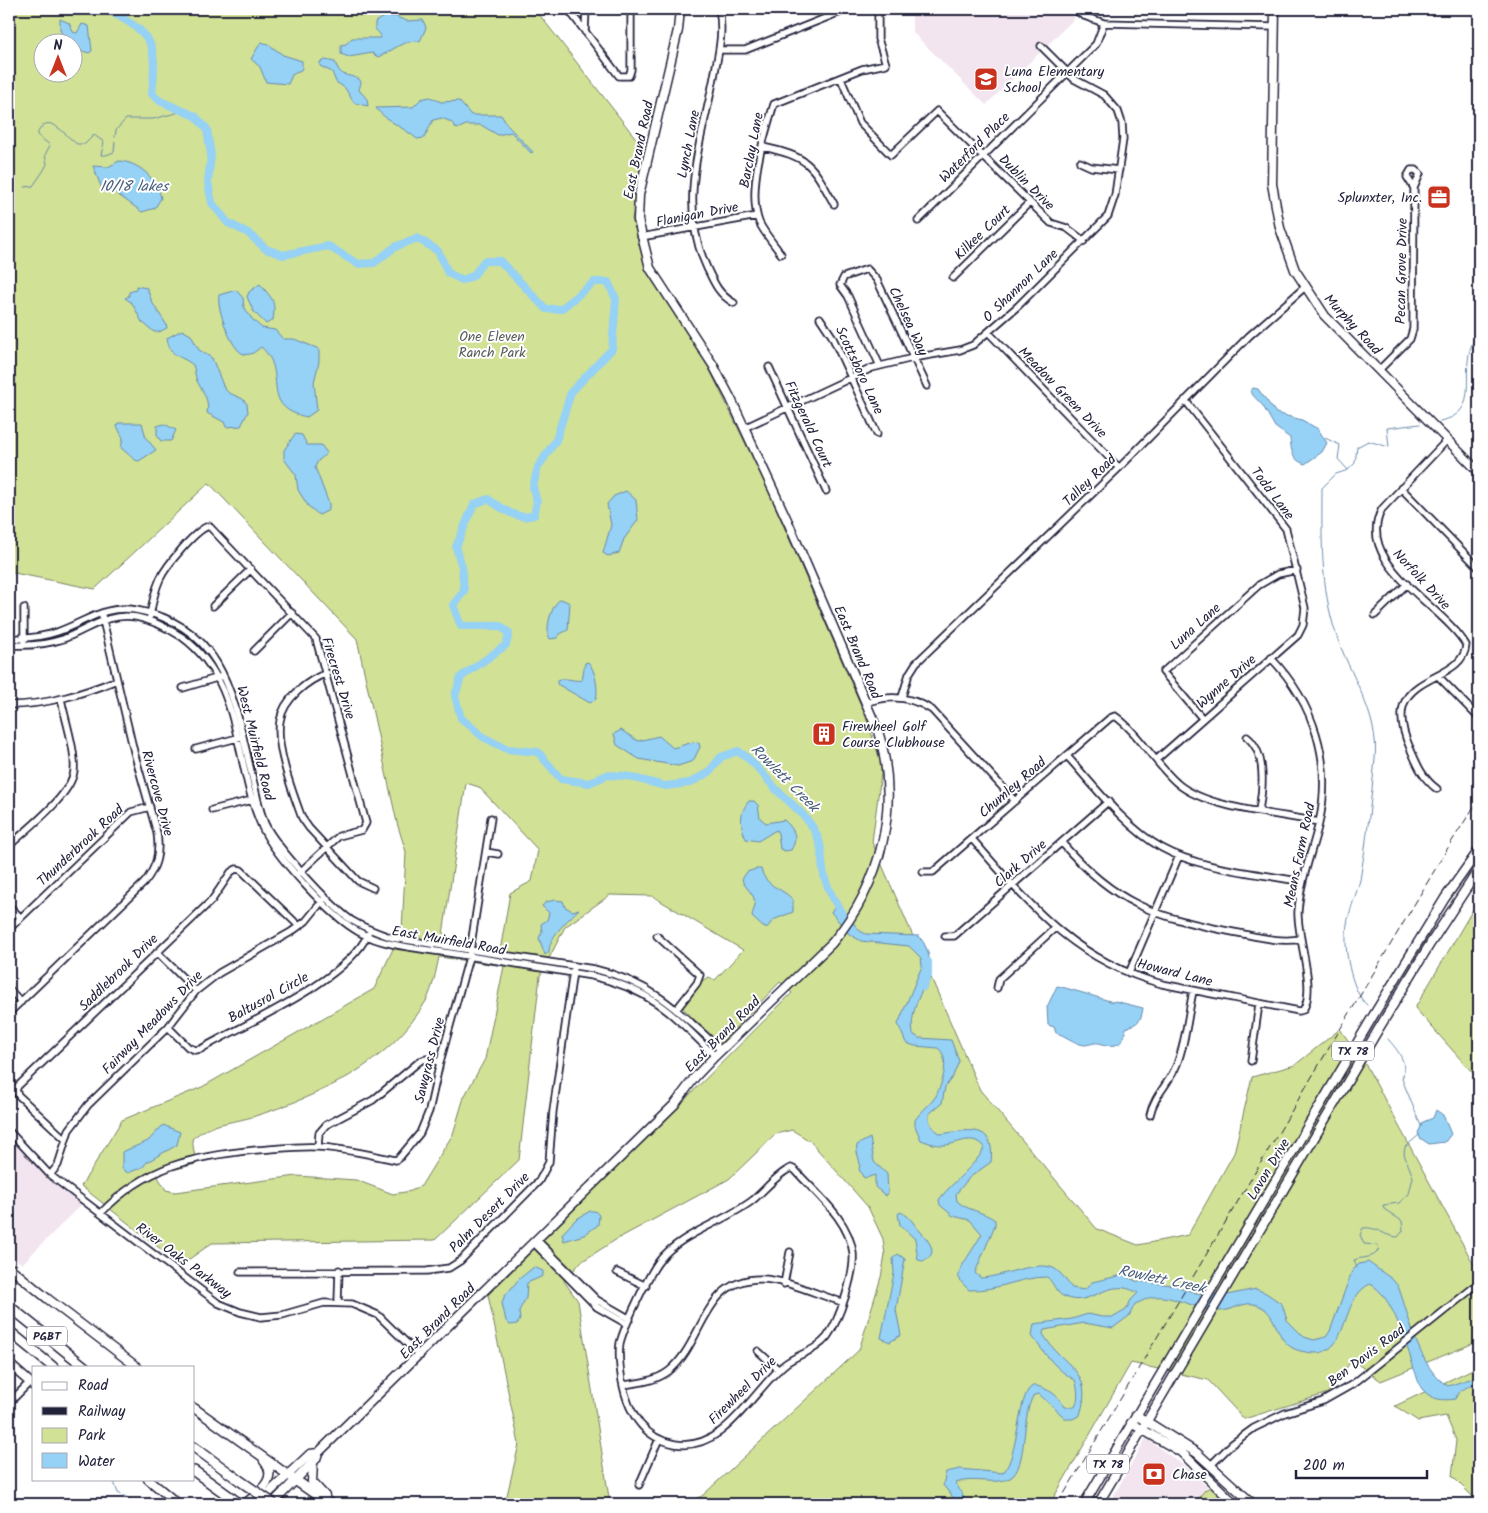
<svg xmlns="http://www.w3.org/2000/svg" width="1488" height="1513" viewBox="0 0 1488 1513" font-family="Kalam,sans-serif">
<rect width="100%" height="100%" fill="#fff"/>
<filter id="ink" filterUnits="userSpaceOnUse"><feTurbulence type="fractalNoise" baseFrequency=".02" numOctaves="2"/><feDisplacementMap in="SourceGraphic" scale="10" xChannelSelector="R" yChannelSelector="G"/><feConvolveMatrix kernelMatrix="1 2 1 2 8 2 1 2 1" color-interpolation-filters="sRGB"/></filter>
<g filter="url(#ink)">
<path fill="#f3e5ef" d="M912,9H1066L1075,18L986,105L912,32Z
M9,1139L52,1181L82,1204L22,1264L9,1254Z
M1146,1438L1190,1470L1224,1504H1109Z"/>
<path fill="#d1e195" stroke="#7a8268" fill-rule="evenodd" d="M9,9H535L645,150L632,219L650,275L709,368L769,492L866,717L882,766L872,842L980,1090L1097,1229L1138,1245L1188,1235L1234,1153L1252,1077L1295,1065L1340,1029L1367,1067L1479,1274V1341L1381,1381L1352,1360L1328,1393L1244,1419L1208,1380L1131,1363L1050,1504H682L702,1496L859,1350L881,1277L885,1255L883,1239L868,1207L810,1141L792,1130L776,1134L729,1179L617,1239L581,1262L564,1281L578,1301L610,1504H505L519,1444L488,1295L792,993L780,982L719,1045L682,1007L703,980L709,977L715,980L743,950L652,896L610,895L565,927L540,976L519,1160L435,1240L212,1243L181,1265L81,1186L122,1120L202,1087L374,989L402,930L406,852L397,823L357,639L209,483L95,589L9,572ZM42,42H72V72H42ZM466,783L479,787L538,850L532,881L510,893L500,951L442,941ZM439,957L504,966L485,1059L464,1097L453,1134L421,1186L411,1191L393,1194L356,1180L297,1176L175,1192L166,1190L158,1177L168,1171L196,1164L192,1139C212,1122 228,1124 252,1117C319,1096 389,1065 426,1001C433,988 436,971 439,957Z
M1479,899V1072L1470,1070L1415,1008Z
M1479,1366V1503L1452,1476L1456,1440L1446,1416L1418,1421L1395,1406Z
M1212,1486L1232,1504H1193L1205,1490Z"/>
<path fill="#96d1f6" stroke="#688bab" d="M385,16H394L407,21L423,20L426,28L420,41C399,41 397,49 378,57L372,53L349,57L341,54V45L346,44L352,38H380V34L375,29V22Z
M60,19L69,23L73,32L77,33L82,24L89,26L92,51L89,53L73,48L72,42H67L60,30Z
M261,42L268,44L283,55L302,61V69L292,75L288,84L266,82L260,67L251,59Z
M325,60L335,62C341,78 345,73 359,79L361,82L359,90L367,99L368,106L354,103L345,88L336,82L332,72L320,66V62Z
M430,97L441,102L459,101L471,115H501L508,126L533,152L531,153L511,132L498,135L481,125H466L457,129L451,122L442,118L433,120L424,138L417,139C406,129 383,119 376,108L413,107L421,99Z
M119,161C139,162 157,179 161,198L155,208L142,212L113,191L102,189L93,166L108,167Z
M260,284C272,299 276,299 273,320L266,324L254,312L247,297L249,292Z
M136,286L147,288L152,302L166,324L167,328L159,332H154L142,322L132,303L125,298L129,296V292L136,290Z
M236,290L243,298L244,307L252,319L262,328L275,330L283,339H294L319,349V362L314,382L317,410L307,417C257,407 290,372 261,347C256,351 251,356 244,354C232,352 216,307 219,295Z
M182,330L191,335L199,350L212,358L224,388L229,393L243,399L247,404L248,412L241,426L226,427L224,422L207,413C210,401 203,392 197,381C195,376 195,370 193,365C179,354 170,358 167,338Z
M1253,388L1258,389L1276,413L1302,420L1318,429L1327,443L1322,452L1305,464C1292,460 1291,450 1290,438L1275,427L1263,406L1250,392Z
M118,423H142L146,438L156,450L139,461L135,460L121,448L123,438L117,426Z
M164,424L176,430L171,441H161L157,435V426Z
M295,434L302,435L307,445H321L327,453L318,461L315,467L329,504V510L319,515L308,506L298,490L296,475L284,459V450Z
M626,491L636,500L638,520L624,539L619,553L608,556L603,553L611,525L607,504L614,496Z
M561,599L570,603L568,630L560,634L557,638L550,639C544,630 552,603 561,599Z
M588,662C595,669 599,690 596,699L590,703L557,684V681C566,676 573,682 582,680L585,663Z
M621,730L638,741L659,736L673,748L693,742L699,743L700,747L693,761L678,766L639,759L617,745L614,734Z
M749,801H754L758,805L760,818L766,823L784,820C794,829 799,837 791,850L785,851L780,849L778,833L776,830L758,841L746,839C740,826 739,812 749,801Z
M756,869H761C766,888 782,887 793,900V912L773,920L767,928L763,927L752,917C752,912 755,908 755,904C755,893 744,888 742,879L747,872Z
M555,900L563,901L565,907L573,911L579,909C569,920 549,935 549,952L545,955L539,938L542,932L541,924L547,920L549,913L542,906L546,902Z
M837,903L860,931L866,934L919,936C948,972 906,996 913,1034L919,1038L951,1040L959,1061L953,1076L945,1087L942,1103L929,1114C928,1123 933,1129 941,1134C967,1130 996,1122 991,1162L969,1178L956,1194L957,1201C968,1211 983,1211 995,1220V1225L975,1273L981,1278C1000,1277 1033,1262 1050,1267C1060,1269 1066,1281 1072,1288L1085,1290L1092,1282L1123,1275L1136,1281L1173,1285L1196,1293L1227,1295L1256,1289L1266,1293L1282,1304L1287,1320L1304,1337L1314,1340L1326,1337L1330,1331L1352,1271L1359,1264L1368,1262L1392,1279L1398,1286C1410,1317 1418,1368 1448,1386L1479,1376V1384C1470,1384 1459,1390 1455,1399C1443,1401 1432,1400 1423,1390C1418,1385 1417,1375 1414,1369C1407,1346 1392,1294 1370,1284C1343,1297 1348,1342 1325,1351C1320,1354 1312,1353 1306,1352C1271,1348 1282,1313 1257,1305C1245,1300 1232,1311 1220,1311C1198,1311 1173,1294 1153,1297C1147,1298 1141,1302 1135,1304L1129,1316L1113,1328L1084,1323L1044,1330L1043,1334C1063,1368 1095,1369 1080,1415L1073,1419H1066L1039,1394L1034,1395C1021,1412 1028,1469 1010,1478C994,1486 973,1476 956,1483L967,1504H958L943,1485L946,1472L960,1469L1003,1473C1019,1455 1017,1399 1031,1387C1035,1384 1040,1387 1045,1389C1055,1393 1059,1398 1065,1407H1075C1079,1398 1078,1389 1075,1380C1055,1369 1045,1354 1032,1336L1034,1324L1072,1319L1088,1314L1102,1317H1114L1126,1310L1131,1300L1138,1293C1108,1275 1091,1309 1065,1297C1056,1294 1054,1283 1047,1277C1020,1277 998,1291 969,1290L962,1283L958,1276L962,1266L982,1234L970,1220L953,1216L940,1205L939,1200C948,1186 984,1158 984,1146C972,1134 960,1143 946,1145C937,1146 929,1143 921,1140L915,1126V1120C921,1111 931,1104 936,1096C942,1083 951,1059 938,1048L915,1046L906,1043L898,1024L922,966L921,958L909,946L861,941L849,934L831,912Z
M1057,986C1060,986 1107,1000 1113,1002L1115,1001L1143,1008C1141,1022 1138,1023 1126,1028C1124,1046 1115,1048 1099,1043C1094,1042 1090,1045 1084,1045C1073,1043 1065,1035 1056,1033L1054,1027L1048,1025L1047,1007Z
M1436,1110L1443,1115L1451,1134L1445,1142L1429,1144L1420,1138L1418,1133L1423,1122L1433,1118Z
M163,1125L180,1132L177,1145L147,1162L143,1167L128,1173L122,1169V1152L148,1141Z
M870,1138L874,1162L887,1174L888,1193L886,1196L875,1187V1175L866,1178L863,1177L859,1169C862,1160 855,1154 857,1145Z
M590,1211H595L599,1215L598,1225L584,1235L564,1241L562,1234L575,1220Z
M900,1212C911,1216 913,1224 920,1231C929,1241 940,1254 923,1261L918,1260L915,1239L900,1225L898,1214Z
M898,1254L905,1259L896,1310L901,1335L890,1342L881,1338L894,1273L893,1258Z
M534,1267L543,1271V1276L527,1283L526,1298L519,1311L520,1320L517,1324L510,1325L506,1321L502,1303L504,1297L519,1279Z"/>
<g fill="none" stroke-linecap="round" stroke-linejoin="round">
<path stroke="#688bab" stroke-width="1" d="M115,137L116,130L126,119H153L184,111
M25,187L33,186L44,170L47,164L45,155L50,145L37,135C47,108 65,136 77,144H85L94,135L104,142L101,155H106L114,152L115,142
M1479,190C1465,200 1474,213 1479,227
M1440,421C1488,412 1452,363 1479,333
M1325,438L1340,445L1338,459L1348,470L1355,463L1357,447L1368,441L1389,447L1387,428L1420,424
M1348,470L1336,474L1322,488C1322,537 1320,586 1336,634C1349,674 1380,715 1375,759C1371,799 1367,841 1360,880C1356,897 1346,916 1346,935C1345,954 1352,992 1367,1005
M1388,1039C1399,1052 1408,1062 1402,1079L1421,1126
M1357,1268L1354,1260C1363,1256 1375,1260 1379,1248L1377,1245L1364,1244L1360,1235L1363,1228C1377,1226 1385,1237 1398,1237L1403,1231L1402,1221L1384,1209L1383,1205L1399,1203L1409,1194L1413,1177L1404,1154L1405,1147L1419,1135
M113,1479L118,1493L130,1499L133,1504"/>
<path stroke="#96d1f6" stroke-width="8" d="M106,9C152,34 158,40 152,94L160,101L195,116L207,129L211,155L208,182L212,203L228,223L248,233L266,249L283,255L328,246L358,264L374,263L395,247L417,238L438,251L448,273L462,280L473,276L484,261H500L546,309H561L594,282H608L616,299L612,349L571,392L556,440L538,467L533,487L537,502L534,515C517,521 502,508 488,499L474,504L456,547L462,567L464,591L453,605L461,626H500L509,633L506,645L461,677L455,696L461,718L483,737L507,749L538,752L561,779L589,783L607,775L626,776L665,786L690,783L709,772L721,757L738,751C754,761 763,775 776,789C792,806 811,817 819,841C823,851 821,864 824,875C827,888 834,901 842,912
M923,987L928,975V962"/>
<g stroke="#22223b" stroke-width="9">
<path id="minor" d="M568,9L619,76H629L631,70V9
M719,9C723,28 720,47 716,66C705,133 675,200 707,268C714,283 719,295 734,303
M1073,9L1084,16L1104,23L1274,27
M585,32L586,9
M719,50H745L848,9
M841,79L860,123L891,155L937,111L1051,223L1067,228L1084,241
M763,147C809,157 812,164 834,204
M1080,162L1091,167L1119,170
M918,221L1096,44L1104,23
M641,237L757,216
M781,254C774,244 764,233 759,222C747,190 764,136 774,104L862,69L886,64L878,39V9
M953,278L1029,203
M820,318L832,336L877,434
M989,333L1119,468
M880,366L848,296L840,285L844,277L867,269L877,280L927,386
M769,367L826,491
M1379,370L1410,339L1413,329L1414,188L1420,174L1416,170H1411L1407,177L1414,188
M744,428L872,368L913,358L960,350L973,345L1018,306L1108,216L1115,195L1123,139L1122,123L1118,111L1104,95L1074,79L1041,46
M1401,488L1479,568
M213,606L251,569
M1375,615L1407,584
M150,616C152,604 155,590 160,579C166,566 196,529 209,526L316,639L366,823L362,830L339,836L299,873
M9,638C25,639 42,637 57,632C84,623 105,604 136,610C230,626 235,709 254,784C257,797 260,812 265,824C276,847 330,905 351,920C364,928 378,933 393,938L594,969C651,982 680,1012 721,1050
M24,641V608
M9,645C27,646 45,645 63,639C88,630 107,612 136,617C152,620 168,628 182,637C244,682 233,763 262,827C275,856 331,917 359,932C386,947 419,948 449,953C497,961 544,968 592,976C651,989 674,1015 715,1056
M254,651L292,613
M327,673C308,680 283,699 280,721C275,747 293,793 302,818L309,828L358,881L373,888
M1438,676L1479,718
M183,688L220,677
M902,697L909,674L916,663L1119,468L1249,336L1305,287
M866,703C890,694 911,696 932,710L1015,801
M9,705C47,705 82,694 117,680
M1202,718L1163,672L1259,585L1278,574L1297,570
M1247,737C1267,753 1263,788 1259,810
M196,749L241,737
M1067,756C1095,787 1126,828 1162,848C1202,870 1259,873 1303,882
M1156,760L1298,635L1303,625L1305,608L1286,529L1185,400
M1437,789C1422,778 1417,764 1410,748C1375,670 1463,687 1466,645C1443,605 1353,563 1382,509L1447,440
M212,810L256,799
M972,839C1030,905 1073,960 1162,984L1299,1011L1303,1010C1317,989 1297,938 1298,912C1300,881 1312,852 1319,823C1333,762 1314,703 1271,658
M1062,843C1115,904 1155,917 1233,932C1255,936 1278,943 1301,939
M9,846C27,829 71,796 74,771C76,751 65,719 61,699
M486,852L498,854
M923,872H933L1110,718L1115,716C1137,731 1156,765 1177,783C1206,809 1281,814 1319,822
M9,906L20,917
M9,929L131,812L150,807
M657,936L700,975L697,983L676,1010
M945,936H954L1109,801
M157,952L196,991
M1129,973L1179,856
M997,988L999,979L1055,928
M9,989L21,1002
M9,1013L144,883C157,867 160,853 157,833L134,752L102,616
M168,1027L188,1047L195,1050L201,1049C246,1023 347,981 368,934
M1251,1061L1259,1004
M1150,1115C1154,1095 1170,1083 1177,1064C1186,1041 1188,1015 1193,991
M9,1131L50,1175L218,1303L240,1312L261,1317L282,1315L324,1303L352,1304L378,1315L420,1356
M65,1139L18,1095L16,1090L18,1086L212,900L231,872L236,869L241,870L299,926
M318,1147L319,1133L326,1125L373,1100L420,1061L426,1059L440,1062
M791,1168L795,1170C816,1194 849,1219 853,1253C855,1274 839,1321 827,1337C816,1351 798,1354 785,1364C752,1391 725,1452 675,1444C642,1438 628,1412 622,1381C620,1369 618,1356 620,1343C624,1327 649,1273 660,1260C681,1233 725,1222 753,1200C765,1190 777,1174 791,1168Z
M50,1175L58,1165L69,1130L88,1105L168,1027L196,991L219,973L291,932L306,921L323,900
M101,1213C146,1166 193,1156 256,1150C276,1149 297,1146 317,1147C344,1148 370,1155 396,1160L400,1157L420,1133L429,1111L440,1062L469,957L491,818
M536,1239L597,1300L630,1319
M533,1242L597,1307L627,1324
M240,1272L427,1271L449,1268L460,1261L539,1181L549,1162L553,1111L573,971
M617,1272L646,1286
M784,1284L790,1252
M338,1302L339,1270
M758,1351L779,1370
M623,1385C639,1383 656,1381 669,1371C704,1343 703,1278 761,1279C785,1279 818,1295 842,1302
M9,1403L30,1382
M1211,1465L1232,1444L1254,1428L1285,1413L1323,1401L1353,1384L1479,1283
M639,1485L659,1439"/>
</g>
<g stroke="#22223b" stroke-width="11">
<path id="major" d="M1275,9L1272,184L1280,228L1295,270L1325,316L1479,472
M9,1267L48,1299L137,1367
M9,1364L34,1386
M194,1408L295,1480
M1136,1415L1197,1453L1253,1504
M1131,1423L1181,1452L1235,1504
M313,1463L312,1482L325,1496
M148,1479L178,1504
M245,1504C257,1493 280,1479 264,1461
M257,1504L310,1454L318,1453
M272,1504L316,1459L318,1453L675,1104L695,1077L715,1056L832,943C882,883 901,806 878,731L788,522L731,399L713,365L650,268L638,220L639,195L678,30L680,9
M1084,1504L1373,1016L1445,898L1479,850
M1098,1504L1378,1030L1430,944L1479,869"/>
</g>
<g stroke="#22223b" stroke-width="12">
<path id="highway" d="M9,1306L85,1367
M9,1331L53,1367
M194,1447L239,1480
M194,1471L240,1504
M295,1480L330,1504"/>
</g>
<use href="#minor" stroke="#fff" stroke-width="5.5"/>
<use href="#major" stroke="#fff" stroke-width="8"/>
<use href="#highway" stroke="#fff" stroke-width="9"/>
<path stroke="#22223b" stroke-width="1" stroke-dasharray="8 4" stroke-linecap="butt" d="M1058,1504L1452,841L1479,799"/>
<g stroke="#22223b" stroke-width="12" stroke-linecap="butt">
<path id="highway-bridge" d="M239,1480L274,1504"/>
</g>
<use href="#highway-bridge" stroke="#fff" stroke-width="9"/>
</g>
</g>
<defs>
<g id="school-square" transform="scale(1.25)"><rect x="-9" y="-9" width="18" height="18" rx="4" fill="#c8321e" stroke="#fff"/><path d="M0-5L7-2L0 1L-7-2ZM-4 1L0 2.5L4 1V4Q0 6-4 4Z" fill="#fff"/></g>
<g id="office-square" transform="scale(1.25)"><rect x="-9" y="-9" width="18" height="18" rx="4" fill="#c8321e" stroke="#fff"/><path d="M-6-3h4V-5.5h4V-3h4V5H-6ZM-1-4.5V-3h2v-1.5ZM-6 0V1H6V0Z" fill="#fff"/></g>
<g id="building-square" transform="scale(1.25)"><rect x="-9" y="-9" width="18" height="18" rx="4" fill="#c8321e" stroke="#fff"/><path d="M-4-6H4V6H1V3H-1V6H-4ZM-2.5-4.3h1.7v1.8h-1.7ZM.8-4.3h1.7v1.8H.8ZM-2.5-1h1.7V.8h-1.7ZM.8-1h1.7V.8H.8Z" fill="#fff"/></g>
<g id="bank-square" transform="scale(1.25)"><rect x="-9" y="-9" width="18" height="18" rx="4" fill="#c8321e" stroke="#fff"/><path d="M-6-4H6V4H-6ZM0-2.3a2.3 2.3 0 1 0 0 4.6a2.3 2.3 0 1 0 0-4.6Z" fill="#fff"/></g>
</defs>
<g fill-rule="evenodd">
<use href="#school-square" x="986" y="79"/>
<use href="#office-square" x="1439" y="197"/>
<use href="#building-square" x="824" y="734"/>
<use href="#bank-square" x="1154" y="1474"/>
</g>
<g text-anchor="middle" stroke-width="4" stroke-linejoin="round" paint-order="stroke">
<g fill="#fff" stroke="#646476" stroke-width="1">
<rect x="1332" y="1041.5" width="42" height="19" rx="4"/>
<rect x="27" y="1326.5" width="40" height="19" rx="4"/>
<rect x="1087" y="1454.5" width="42" height="19" rx="4"/>
</g>
<g font-size="12" font-weight="bold" fill="#22223b">
<text x="1353" y="1055">TX 78</text>
<text x="47" y="1340">PGBT</text>
<text x="1108" y="1468">TX 78</text>
</g>
<g font-size="14" fill="#22223b" stroke="#fff" text-anchor="start">
<text x="1004" y="76">Luna Elementary<tspan x="1004" dy="16">School</tspan></text>
<text x="1422" y="202" text-anchor="end">Splunxter, Inc.</text>
<text x="842" y="731">Firewheel Golf<tspan x="842" dy="16">Course Clubhouse</tspan></text>
<text x="1172" y="1479">Chase</text>
</g>
<g font-size="14" fill="#22223b" stroke="#fff">
<text transform="translate(688 144) rotate(-79)" y="5">Lynch Lane</text>
<text transform="translate(974 147) rotate(-45)" y="5">Waterford Place</text>
<text transform="translate(638 150) rotate(-78)" y="5">East Brand Road</text>
<text transform="translate(751 150) rotate(-79)" y="5">Barclay Lane</text>
<text transform="translate(1027 182) rotate(45)" y="5">Dublin Drive</text>
<text transform="translate(697 214) rotate(-11)" y="5">Flanigan Drive</text>
<text transform="translate(982 232) rotate(-44)" y="5">Kilkee Court</text>
<text transform="translate(1401 271) rotate(-89)" y="5">Pecan Grove Drive</text>
<text transform="translate(1020 285) rotate(-44)" y="5">O Shannon Lane</text>
<text transform="translate(909 321) rotate(65)" y="5">Chelsea Way</text>
<text transform="translate(1353 324) rotate(47)" y="5">Murphy Road</text>
<text transform="translate(860 370) rotate(65)" y="5">Scottsboro Lane</text>
<text transform="translate(1063 392) rotate(46)" y="5">Meadow Green Drive</text>
<text transform="translate(809 424) rotate(65)" y="5">Fitzgerald Court</text>
<text transform="translate(1089 480) rotate(-44)" y="5">Talley Road</text>
<text transform="translate(1273 493) rotate(53)" y="5">Todd Lane</text>
<text transform="translate(1422 579) rotate(47)" y="5">Norfolk Drive</text>
<text transform="translate(1195 626) rotate(-42)" y="5">Luna Lane</text>
<text transform="translate(858 652) rotate(67)" y="5">East Brand Road</text>
<text transform="translate(339 678) rotate(73)" y="5">Firecrest Drive</text>
<text transform="translate(1226 681) rotate(-41)" y="5">Wynne Drive</text>
<text transform="translate(256 743) rotate(76)" y="5">West Muirfield Road</text>
<text transform="translate(1012 787) rotate(-41)" y="5">Chumley Road</text>
<text transform="translate(158 793) rotate(75)" y="5">Rivercove Drive</text>
<text transform="translate(80 845) rotate(-43)" y="5">Thunderbrook Road</text>
<text transform="translate(1299 855) rotate(-78)" y="5">Means Farm Road</text>
<text transform="translate(1020 863) rotate(-41)" y="5">Clark Drive</text>
<text transform="translate(449 940) rotate(10)" y="5">East Muirfield Road</text>
<text transform="translate(118 972) rotate(-44)" y="5">Saddlebrook Drive</text>
<text transform="translate(1175 972) rotate(14)" y="5">Howard Lane</text>
<text transform="translate(268 997) rotate(-29)" y="5">Baltusrol Circle</text>
<text transform="translate(152 1022) rotate(-46)" y="5">Fairway Meadows Drive</text>
<text transform="translate(722 1034) rotate(-45)" y="5">East Brand Road</text>
<text transform="translate(429 1060) rotate(-76)" y="5">Sawgrass Drive</text>
<text transform="translate(1268 1169) rotate(-59)" y="5">Lavon Drive</text>
<text transform="translate(489 1212) rotate(-45)" y="5">Palm Desert Drive</text>
<text transform="translate(184 1260) rotate(37)" y="5">River Oaks Parkway</text>
<text transform="translate(437 1321) rotate(-45)" y="5">East Brand Road</text>
<text transform="translate(1366 1355) rotate(-37)" y="5">Ben Davis Road</text>
<text transform="translate(742 1390) rotate(-45)" y="5">Firewheel Drive</text>
</g>
<g font-size="14" fill="#575b56" stroke="#fff">
<text x="492" y="341">One Eleven<tspan x="492" dy="16">Ranch Park</tspan></text>
</g>
<g font-size="15" font-style="italic" fill="#4b5f7c" stroke="#fff">
<text x="134" y="191">10/18 lakes</text>
<text transform="translate(785 778) rotate(45)" y="5">Rowlett Creek</text>
<text transform="translate(1162 1279) rotate(12)" y="5">Rowlett Creek</text>
</g>
</g>
<rect width="1488" height="1513" fill="none" stroke="#fff" stroke-width="30"/>
<rect x="15" y="15" width="1458" height="1483" fill="none" stroke="#22223b" stroke-width="2" filter="url(#ink)"/>
<rect x="32" y="1366" width="162" height="115" fill="#ffffff" stroke="#a7a7b1"/>
<rect x="42" y="1382" width="25" height="8" fill="#ffffff" stroke="#a7a7b1"/>
<text x="78" y="1390" font-size="15" fill="#22223b">Road</text>
<rect x="42" y="1407" width="25" height="8" fill="#22223b" stroke="#a7a7b1"/>
<text x="78" y="1416" font-size="15" fill="#22223b">Railway</text>
<rect x="42" y="1428" width="25" height="15" fill="#d1e195" stroke="#a7a7b1"/>
<text x="78" y="1440" font-size="15" fill="#22223b">Park</text>
<rect x="42" y="1453" width="25" height="15" fill="#96d1f6" stroke="#a7a7b1"/>
<text x="78" y="1466" font-size="15" fill="#22223b">Water</text>
<g transform="translate(58 58)"><circle r="24" fill="#ffffff" stroke="#a7a7b1"/>
<path d="M0-4L9 19L0 12L-9 19Z" fill="#c8321e"/>
<text y="-8" font-size="14" font-weight="bold" text-anchor="middle" fill="#22223b">N</text>
</g>
<path d="M1296 1470v8h131v-8" fill="none" stroke="#22223b" stroke-width="2.5"/>
<text x="1303" y="1470" font-size="15" fill="#22223b" stroke="#ffffff" stroke-width="4" paint-order="stroke">200 m</text>
</svg>
